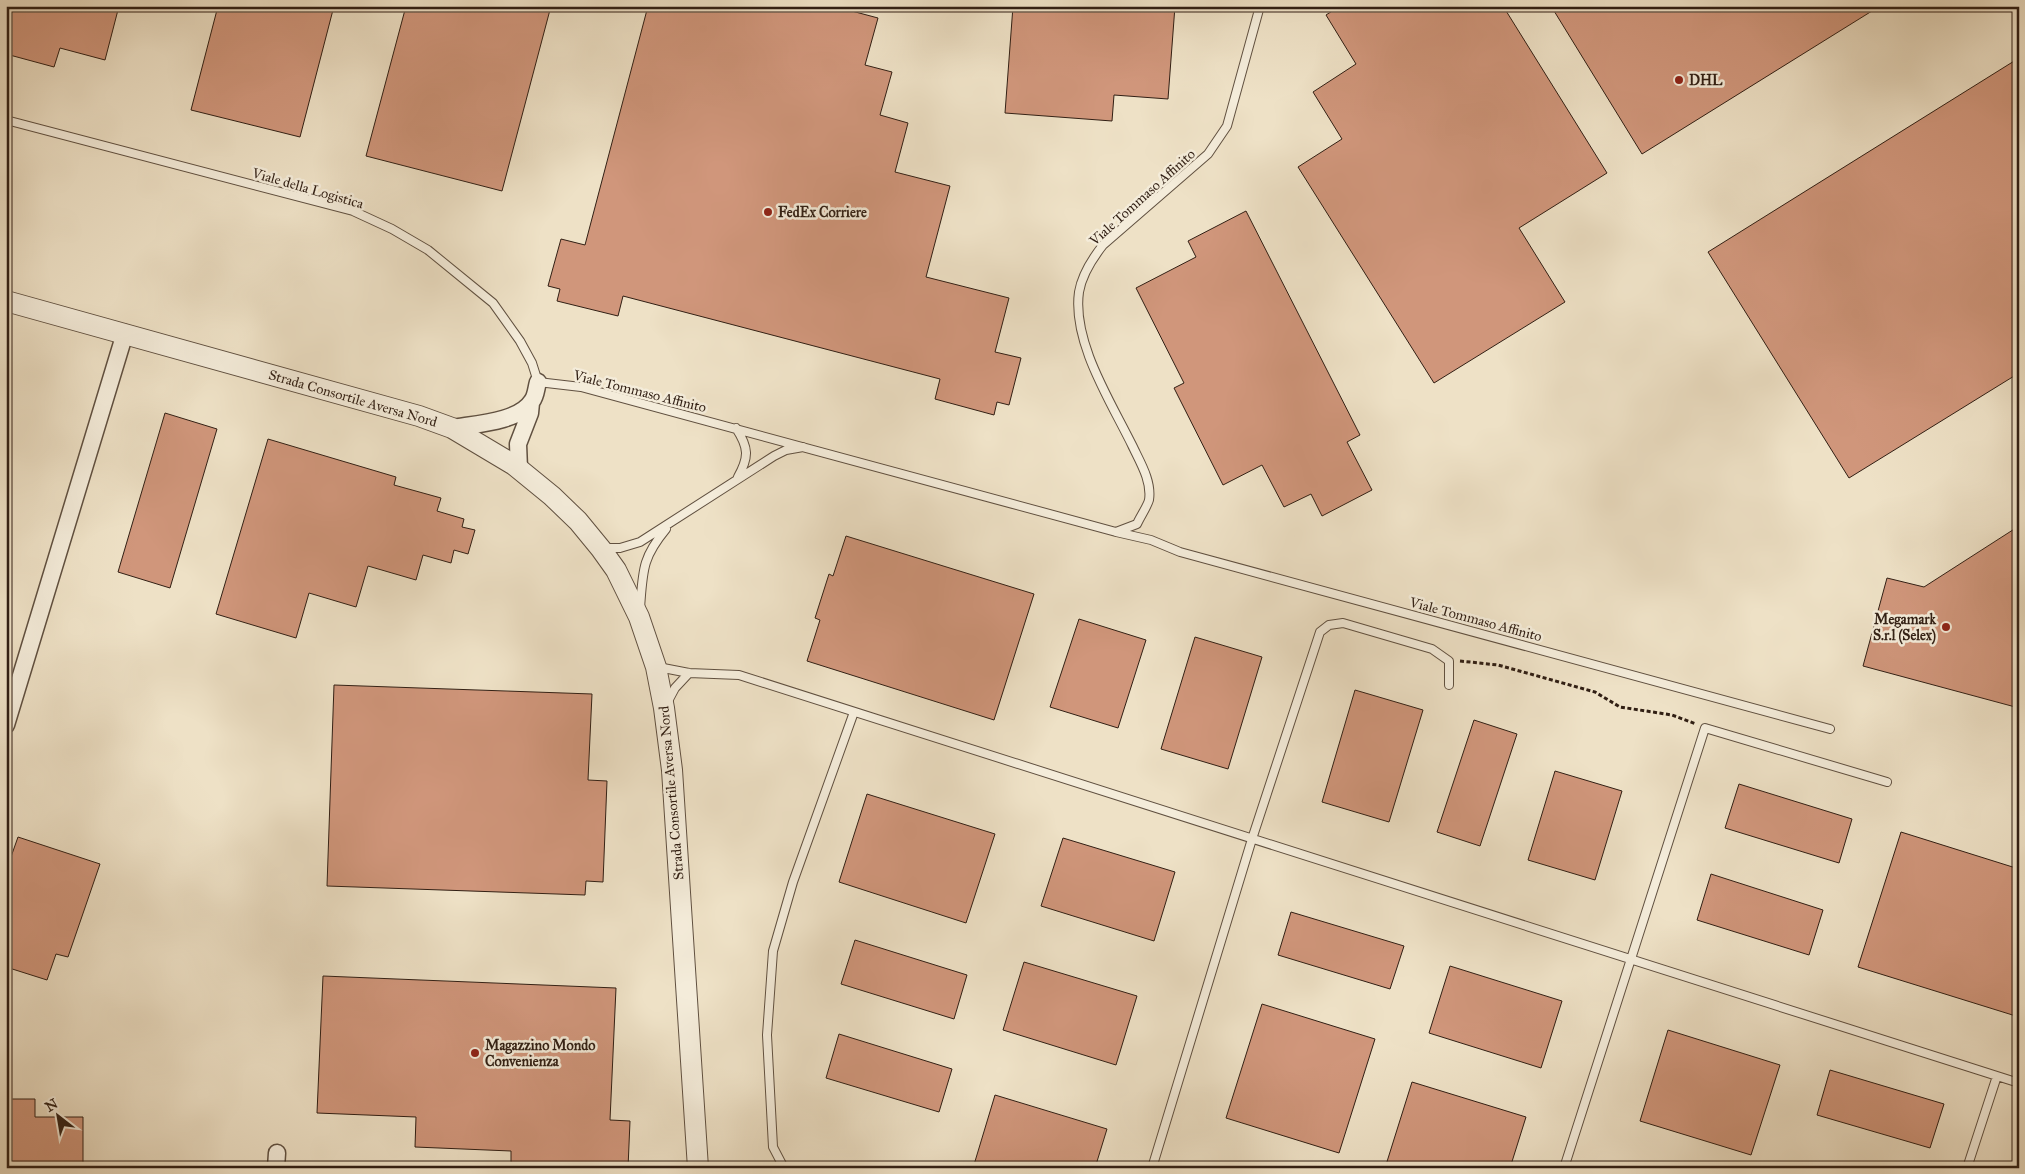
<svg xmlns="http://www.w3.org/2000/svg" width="2025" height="1174" viewBox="0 0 2025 1174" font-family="'IM FELL Great Primer',serif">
<rect width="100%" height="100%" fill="#eee1c6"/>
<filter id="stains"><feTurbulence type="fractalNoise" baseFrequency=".004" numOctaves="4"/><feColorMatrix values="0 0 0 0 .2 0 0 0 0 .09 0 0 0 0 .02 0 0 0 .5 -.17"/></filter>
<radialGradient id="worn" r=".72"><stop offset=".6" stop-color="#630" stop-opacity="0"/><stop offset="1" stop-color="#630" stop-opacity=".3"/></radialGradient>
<path fill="#d0967b" stroke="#311f14" d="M6,6H119L105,60L60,48L54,67L6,54Z
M218,6H334L300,137L191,110Z
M406,6H551L502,191L366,156Z
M648,6H833L878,18L865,65L892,72L880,115L908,123L895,172L950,186L926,277L1009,298L995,352L1021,358L1009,405L997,402L994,415L935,399L940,379L623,296L618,316L557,301L560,289L548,286L561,239L585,245Z
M1013,6H1175L1168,99L1114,95L1112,121L1005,113Z
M1340,6H1503L1607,173L1519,228L1565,302L1434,383L1298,167L1342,139L1313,92L1356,64L1326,15Z
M1551,6H1880L1642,154Z
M2019,58V373L1849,478L1708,252Z
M1246,211L1360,435L1347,442L1372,490L1322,516L1311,494L1284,507L1262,465L1223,485L1174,388L1184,383L1136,288L1196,257L1188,241Z
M165,413L217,429L170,588L118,572Z
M268,439L396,477L394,485L441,498L437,511L464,519L462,527L475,530L468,554L454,550L451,563L423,555L416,580L368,566L356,607L309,593L296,638L216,614Z
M2019,526V708L1863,666L1887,578L1924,587Z
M846,536L1034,594L994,720L807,661L820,620L815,618L829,574L833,576Z
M1079,619L1146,640L1118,728L1050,707Z
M1195,637L1262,657L1228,769L1161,749Z
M334,685L592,694L588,780L607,781L603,882L586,881L585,895L327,886Z
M1355,690L1423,710L1389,822L1322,802Z
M1474,720L1517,734L1480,846L1437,832Z
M1555,771L1622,791L1595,880L1528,860Z
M1739,784L1852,819L1839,863L1725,828Z
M867,794L995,834L966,923L839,882Z
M1901,832L2019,869V1017L1858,967Z
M18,837L100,864L68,957L56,954L47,980L6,967V871Z
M1063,838L1175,872L1154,941L1041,906Z
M1711,874L1823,910L1809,955L1697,920Z
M1291,912L1404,946L1390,989L1278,955Z
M855,940L967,975L954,1019L841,984Z
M1024,962L1137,996L1116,1065L1003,1030Z
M1450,966L1562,1001L1541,1068L1429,1033Z
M323,976L616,988L610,1120L630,1121L628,1168H511V1151L415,1147L416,1117L317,1113Z
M1262,1004L1375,1039L1339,1153L1226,1118Z
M1668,1030L1780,1065L1751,1155L1640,1121Z
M839,1034L952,1069L939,1112L826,1078Z
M1830,1070L1944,1104L1930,1148L1817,1115Z
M1412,1082L1526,1117L1510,1168H1385Z
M995,1095L1107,1129L1095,1168H973Z
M6,1099H35V1117H83V1168H6Z"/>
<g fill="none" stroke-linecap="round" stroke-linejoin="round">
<g stroke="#605040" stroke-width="10">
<path id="service" d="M6,120L353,211L392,229L428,250L493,303L520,341L532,363L538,382L581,387L1116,532L1137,524C1140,517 1147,507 1149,500C1152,481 1140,462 1132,445C1111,402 1072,342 1079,292C1082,274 1092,259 1103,245L1208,154L1227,126L1260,6
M736,428C749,448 749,457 738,477
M1116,532L1151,540L1180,552L1830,729
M605,548H620L640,542L774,456L786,450L803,447
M640,608C643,570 642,558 666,529
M658,667L689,673L739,675L2019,1083
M667,703L675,688L689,673
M784,1168L773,1147L767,1035L773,951L793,882L854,712
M1152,1168L1252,839L1320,632L1329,625L1343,623L1432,649L1449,661V685
M1564,1168L1705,728L1887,782
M1967,1168L1997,1076"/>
</g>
<g stroke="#605040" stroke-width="19">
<path id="minor" d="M452,428C475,424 519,422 532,401C536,396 536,389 538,382
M519,469L518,444L530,413L531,403
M6,725L125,333
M276,1168L277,1153"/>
</g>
<g stroke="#605040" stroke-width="22">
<path id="tertiary" d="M6,301L419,416L452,428L514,465L552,496L578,521L601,549L616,570L639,617L656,667L664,708L672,770L698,1168"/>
</g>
<path stroke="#311f14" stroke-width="3" stroke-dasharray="4 2.5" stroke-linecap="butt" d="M1460,661L1498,665L1595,692L1620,707L1672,715L1696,724"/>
<use href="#service" stroke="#f4ecda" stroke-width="8"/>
<use href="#minor" stroke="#f4ecda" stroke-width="16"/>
<use href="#tertiary" stroke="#f4ecda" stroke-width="20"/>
</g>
<g fill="#8f2418" stroke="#f4ecda" stroke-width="2">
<circle cx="1679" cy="80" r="5"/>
<circle cx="768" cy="212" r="5"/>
<circle cx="1946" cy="627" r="5"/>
<circle cx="475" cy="1053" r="5"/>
</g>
<g text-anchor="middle" stroke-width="5" stroke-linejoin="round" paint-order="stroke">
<g font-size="14" font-weight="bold" fill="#311f14" stroke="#f4ecda" text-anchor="start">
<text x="1689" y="85">DHL</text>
<text x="778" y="217">FedEx Corriere</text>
<text x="1936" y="624" text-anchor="end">Megamark<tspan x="1936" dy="16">S.r.l (Selex)</tspan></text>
<text x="485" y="1050">Magazzino Mondo<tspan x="485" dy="16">Convenienza</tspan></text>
</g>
<g font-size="14" fill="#311f14" stroke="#f4ecda">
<text transform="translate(308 188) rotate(16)" y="5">Viale della Logistica</text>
<text transform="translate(1142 197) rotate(-42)" y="5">Viale Tommaso Affinito</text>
<text transform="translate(640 391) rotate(14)" y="5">Viale Tommaso Affinito</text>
<text transform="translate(353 398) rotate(16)" y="5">Strada Consortile Aversa Nord</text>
<text transform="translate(1476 619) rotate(15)" y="5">Viale Tommaso Affinito</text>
<text transform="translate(671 793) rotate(-95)" y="5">Strada Consortile Aversa Nord</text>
</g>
</g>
<rect width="2025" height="1174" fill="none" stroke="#eee1c6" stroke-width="25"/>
<rect x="8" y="8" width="2010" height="1159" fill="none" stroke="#311f14" stroke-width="2.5"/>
<rect x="12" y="12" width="2000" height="1149" fill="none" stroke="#311f14"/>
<g transform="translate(58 1116) rotate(329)" stroke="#f4ecda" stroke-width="4" paint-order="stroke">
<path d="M0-4L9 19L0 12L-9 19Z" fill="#311f14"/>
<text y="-8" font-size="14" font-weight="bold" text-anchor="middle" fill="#311f14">N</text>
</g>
<rect width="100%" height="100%" filter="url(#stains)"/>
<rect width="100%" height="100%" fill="url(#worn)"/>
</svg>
